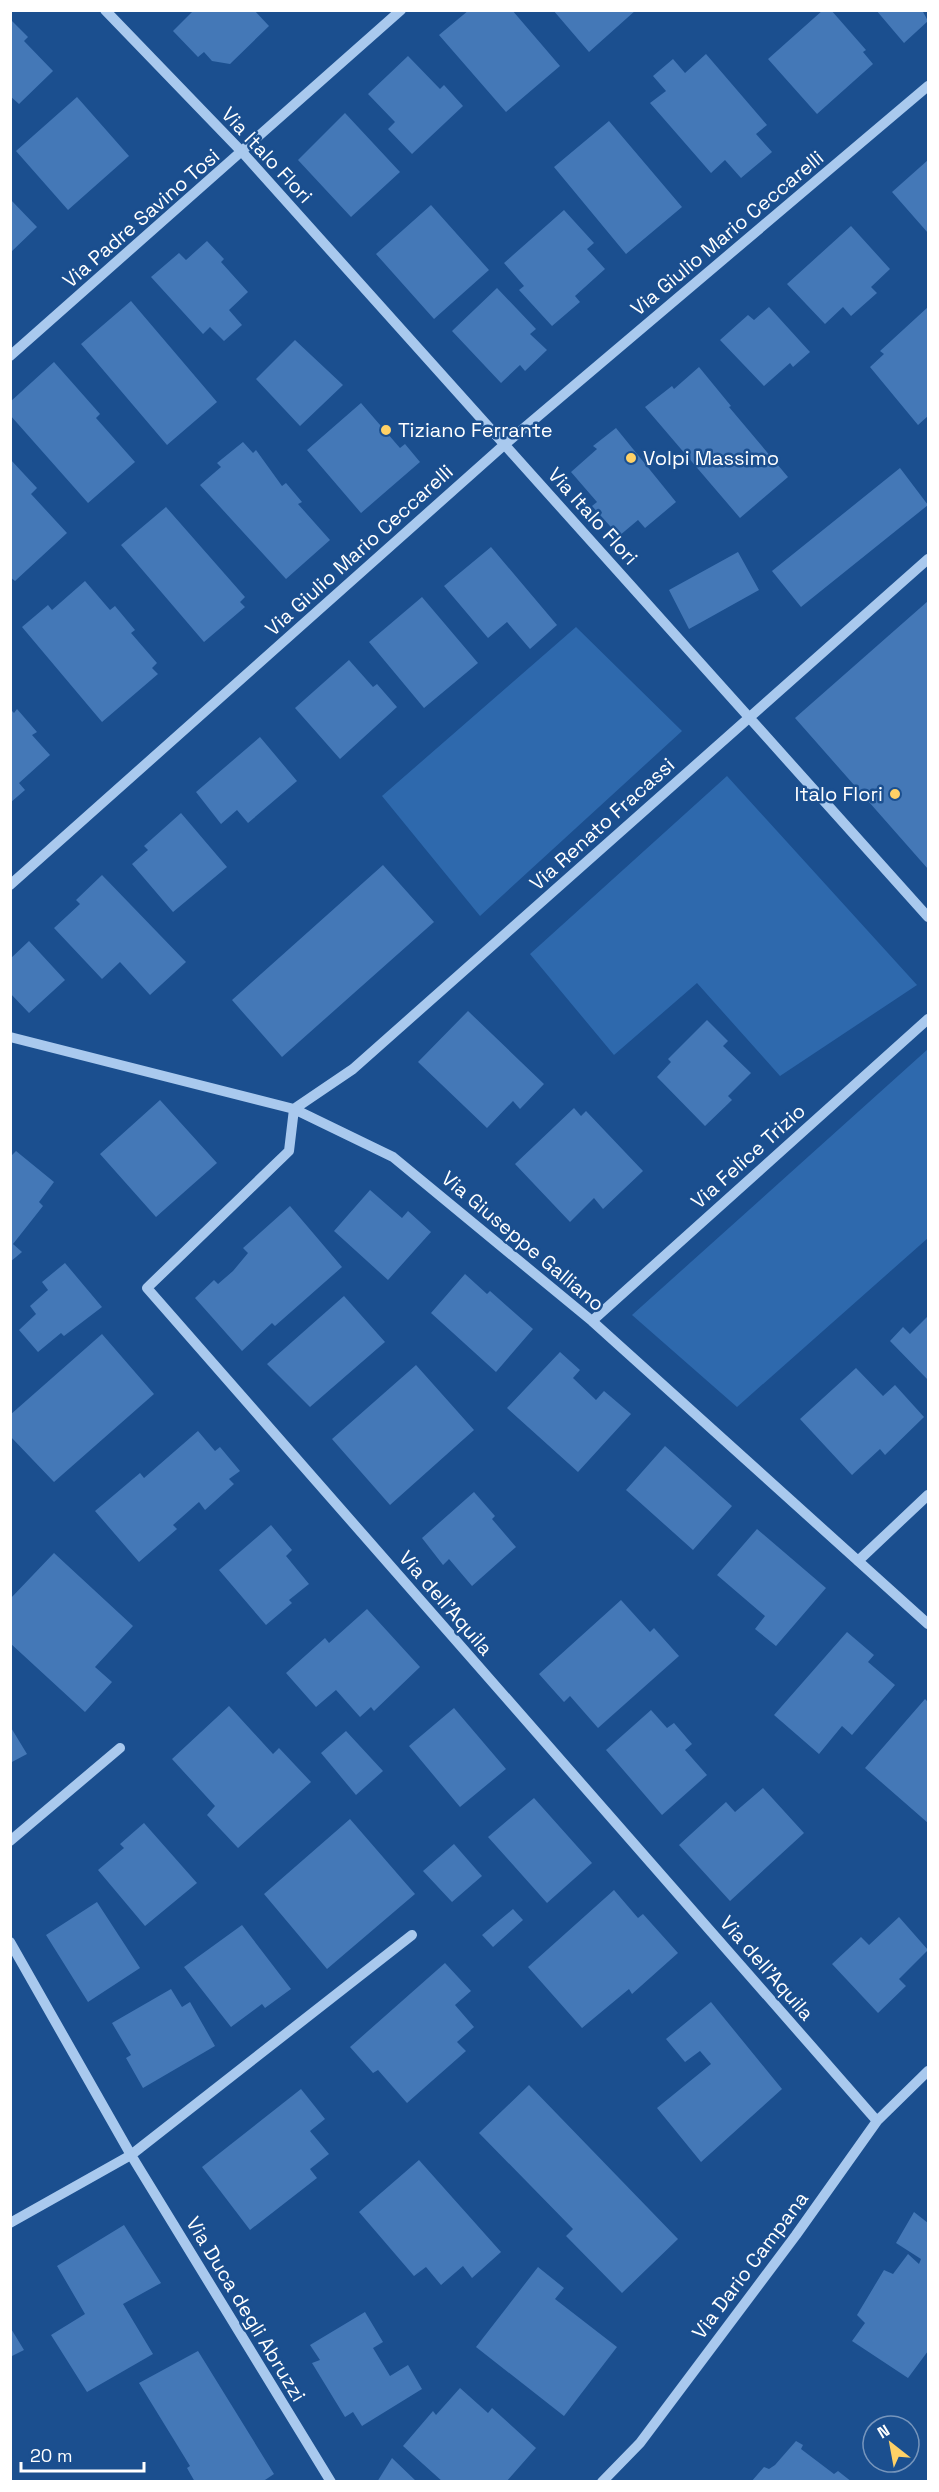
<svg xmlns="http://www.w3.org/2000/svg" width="939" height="2492" viewBox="0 0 939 2492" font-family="'Space Grotesk',sans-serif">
<rect width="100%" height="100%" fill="#1b4f8f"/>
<path fill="#2e69ad" d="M576,627L682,731L480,916L382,796Z
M727,776L917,985L780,1076L697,983L614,1055L530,954Z
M928,1049V1238L737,1407L632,1315Z"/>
<path fill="#4478b7" d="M194,10H254L269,26L230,64L212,61L204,52L198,57L173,31Z
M469,10H512L560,66L506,112L439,35Z
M553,10H636L589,52Z
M823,10H831L866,50L863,52L873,64L817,114L768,59Z
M876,10H922L928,21L904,43Z
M10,19L28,37L24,41L53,71L19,104L10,96Z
M706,54L767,125L756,134L772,152L741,178L725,160L711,173L650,103L666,91L653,76L673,59L685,73Z
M408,56L440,89L444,85L463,106L412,154L388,129L395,122L368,94Z
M77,97L129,156L68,210L16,151Z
M345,113L400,172L351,217L298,160Z
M609,121L682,207L626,254L554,167Z
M928,160V233L892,192Z
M10,199L37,227L10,253Z
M431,205L489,270L434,319L376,254Z
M564,210L594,243L587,249L605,269L575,296L580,302L552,326L519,290L524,286L504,263Z
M851,226L890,269L871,287L877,293L851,316L843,307L825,324L787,284Z
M207,241L224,259L221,262L248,292L229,310L242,325L224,341L210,327L203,334L151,277L179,253L186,260Z
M497,288L536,329L530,334L547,350L525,371L520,365L501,383L452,331Z
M131,301L217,402L167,445L81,344Z
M769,307L810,352L793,367L790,363L764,386L720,340L748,315L754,320Z
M928,307V416L918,425L870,367L884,354L880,351Z
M295,340L343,385L300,426L256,379Z
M54,362L100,414L96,418L135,462L88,503L10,415V402Z
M699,367L731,406L729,407L788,477L740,518L645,407L672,386L674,389Z
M361,403L400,448L405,444L420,462L361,513L307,450Z
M616,428L676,502L645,528L638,520L619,536L592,506L597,502L571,472L597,449L593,446Z
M243,442L253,453L256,450L282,486L286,483L302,502L298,504L330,540L286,579L200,485L221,467L217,463Z
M10,459L37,488L31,494L67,533L15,581L10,577Z
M900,468L928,505L801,607L772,571Z
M166,507L245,597L240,602L245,607L204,642L121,545Z
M491,547L557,625L530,649L507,622L488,638L444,586Z
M738,552L759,590L689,629L669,590Z
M85,581L110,610L115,606L135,630L131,633L157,663L152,668L158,674L102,722L22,627L48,605L52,610Z
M422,597L478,663L424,708L369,642Z
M928,601V869L795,718Z
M349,660L373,687L377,684L397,707L340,759L295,708Z
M10,709L14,713L17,709L37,732L32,735L50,755L19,783L25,790L10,803Z
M260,737L297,781L248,823L237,810L221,824L196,792Z
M181,813L227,867L173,912L132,864L148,850L144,846Z
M383,865L434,922L282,1057L232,1000Z
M102,875L186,962L150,995L120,962L102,979L54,928L80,904L76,900Z
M29,941L65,980L29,1013L10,993V959Z
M468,1011L544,1084L520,1109L513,1101L487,1128L418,1062Z
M707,1020L728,1041L723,1046L751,1073L728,1096L732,1100L705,1126L657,1077L671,1062L668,1059Z
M160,1100L217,1163L156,1217L100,1154Z
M574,1108L581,1116L586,1111L643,1171L603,1209L594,1198L570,1222L515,1164Z
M16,1151L54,1182L39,1202L43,1206L13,1244L22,1252L10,1262V1157Z
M370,1190L402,1218L408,1211L431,1232L388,1280L334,1231Z
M290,1206L342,1267L275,1326L272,1323L242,1351L195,1298L214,1280L218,1284L233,1271L248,1253L243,1248Z
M65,1263L102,1307L64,1336L61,1333L38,1352L19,1330L36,1314L30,1306L48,1290L42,1282Z
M465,1274L487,1294L490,1291L533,1329L496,1372L431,1313Z
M344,1296L385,1342L310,1407L267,1364Z
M928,1316V1380L890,1341L903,1327L910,1334Z
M102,1334L154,1394L54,1482L10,1436V1415Z
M560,1352L580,1370L573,1378L596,1400L604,1391L631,1414L578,1472L507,1408Z
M416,1365L474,1430L390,1505L332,1439Z
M856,1368L883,1396L895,1385L924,1417L885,1455L880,1449L852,1475L800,1419Z
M198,1431L215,1451L220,1447L240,1471L229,1479L234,1484L205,1510L199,1502L173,1525L177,1529L139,1562L95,1511L140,1473L144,1478Z
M665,1446L732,1506L693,1550L626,1490Z
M474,1492L495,1516L492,1519L516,1547L472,1586L449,1559L443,1565L422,1538Z
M271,1525L292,1550L286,1556L309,1584L289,1600L292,1603L266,1625L219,1570Z
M757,1529L826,1588L776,1646L755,1629L765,1616L717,1575Z
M54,1553L133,1626L95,1667L112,1682L85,1712L10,1643V1599Z
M621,1600L650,1632L654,1628L679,1656L598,1728L570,1696L564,1702L539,1674Z
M367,1609L420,1667L374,1711L371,1707L360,1717L336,1690L316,1707L286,1673L325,1638L329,1643Z
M847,1632L874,1655L868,1662L895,1685L852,1735L842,1726L819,1754L774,1715Z
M925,1699L928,1702V1823L865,1768Z
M229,1706L273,1754L279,1748L311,1782L238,1848L207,1815L215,1806L172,1759Z
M454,1708L506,1769L460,1807L409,1746Z
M651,1710L667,1728L674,1723L692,1744L685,1750L707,1775L662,1815L606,1750Z
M10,1726L27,1754L10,1763Z
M346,1731L383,1771L356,1795L321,1753Z
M763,1788L804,1833L730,1901L679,1845L726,1802L735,1812Z
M534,1798L592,1863L547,1903L488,1837Z
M350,1819L415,1894L327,1969L264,1894Z
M144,1823L197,1883L145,1926L98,1870L124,1848L120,1844Z
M454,1844L482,1876L452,1902L423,1871Z
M614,1890L638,1918L643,1914L678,1953L632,1994L629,1989L582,2028L528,1967Z
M97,1902L140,1968L88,2002L46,1935Z
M513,1909L523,1920L493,1947L482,1935Z
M899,1917L928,1950L899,1979L906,1986L878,2013L832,1964L861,1937L869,1945Z
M242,1925L291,1989L265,2008L262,2004L231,2027L184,1967Z
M445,1963L471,1991L455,2005L474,2027L457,2042L466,2051L407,2103L378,2070L373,2073L350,2047Z
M171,1989L182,2007L190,2002L215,2046L143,2088L126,2058L131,2055L112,2023Z
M711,2002L782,2089L701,2162L657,2108L711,2064L700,2051L685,2062L666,2039Z
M529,2085L678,2239L622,2293L566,2236L573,2229L479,2133Z
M301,2089L325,2119L310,2131L329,2154L310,2169L317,2178L250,2230L202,2167Z
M419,2160L501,2252L472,2278L463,2266L441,2285L426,2267L414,2276L359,2212Z
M914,2212L928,2223V2351L908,2378L852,2341L865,2323L857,2315L884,2270L893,2274L908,2254L919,2264L921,2259L896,2243Z
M124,2225L161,2283L123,2304L153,2354L87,2392L51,2335L85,2314L57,2266Z
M538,2267L564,2288L555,2299L617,2347L564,2416L476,2347Z
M365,2312L383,2342L373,2348L390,2376L408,2365L422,2389L362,2426L353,2412L345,2417L312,2363L320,2360L310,2345Z
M10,2327L24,2350L10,2357Z
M198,2351L274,2474L262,2482H195L187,2468L190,2466L139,2383Z
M460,2388L488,2413L492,2408L536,2448L506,2482H443L403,2446L433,2411L436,2415Z
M796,2441L803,2445L801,2449L834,2474L838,2471L852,2482H751L764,2467L769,2469L775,2465Z
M392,2458L417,2482H377Z"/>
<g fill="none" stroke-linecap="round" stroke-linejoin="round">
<path stroke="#a9c9ee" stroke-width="10" d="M105,10L243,153L928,917
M10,356L401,10
M10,885L504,445L928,86
M10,1037L294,1109L393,1157L592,1321L928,1624
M294,1109L289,1151L147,1288L877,2121
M294,1109L353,1069L928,559
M592,1321L928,1019
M858,1561L928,1495
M10,1841L120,1748
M10,1942L131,2155L331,2482
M10,2223L131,2155L412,1935
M602,2482L640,2443L796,2235L877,2121L928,2071"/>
</g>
<g fill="#ffd166" stroke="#1b4f8f" stroke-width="2">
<circle cx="386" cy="430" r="6"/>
<circle cx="631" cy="458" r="6"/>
<circle cx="895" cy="794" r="6"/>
</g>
<g text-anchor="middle" stroke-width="5" stroke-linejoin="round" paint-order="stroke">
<g font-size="20" fill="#fff" stroke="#1b4f8f">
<text transform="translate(267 155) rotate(47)" y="7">Via Italo Flori</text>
<text transform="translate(141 218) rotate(-41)" y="7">Via Padre Savino Tosi</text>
<text transform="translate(727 233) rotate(-40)" y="7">Via Giulio Mario Ceccarelli</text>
<text transform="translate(593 516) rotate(48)" y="7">Via Italo Flori</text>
<text transform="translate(359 550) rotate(-42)" y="7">Via Giulio Mario Ceccarelli</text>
<text transform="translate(602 824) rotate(-42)" y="7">Via Renato Fracassi</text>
<text transform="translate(748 1156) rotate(-42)" y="7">Via Felice Trizio</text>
<text transform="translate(523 1241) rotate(40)" y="7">Via Giuseppe Galliano</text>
<text transform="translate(446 1603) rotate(49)" y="7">Via dell'Aquila</text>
<text transform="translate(767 1968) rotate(49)" y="7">Via dell'Aquila</text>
<text transform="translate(750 2265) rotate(-53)" y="7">Via Dario Campana</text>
<text transform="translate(246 2309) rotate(59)" y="7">Via Duca degli Abruzzi</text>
</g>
<g font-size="20" fill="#fff" stroke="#1b4f8f" text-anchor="start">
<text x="398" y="437">Tiziano Ferrante</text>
<text x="643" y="465">Volpi Massimo</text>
<text x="883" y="801" text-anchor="end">Italo Flori</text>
</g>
</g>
<rect width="939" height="2492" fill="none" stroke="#ffffff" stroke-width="24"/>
<g transform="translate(891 2444) rotate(329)"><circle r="28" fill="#1b4f8f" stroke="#7695bc" stroke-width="1.5"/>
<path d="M0-4.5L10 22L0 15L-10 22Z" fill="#ffd166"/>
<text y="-9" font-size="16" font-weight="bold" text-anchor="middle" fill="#ffffff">N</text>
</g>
<path d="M21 2462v9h123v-9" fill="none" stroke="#ffffff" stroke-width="3"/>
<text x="30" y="2462" font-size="18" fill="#ffffff" stroke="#1b4f8f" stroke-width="4.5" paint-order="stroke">20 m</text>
</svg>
